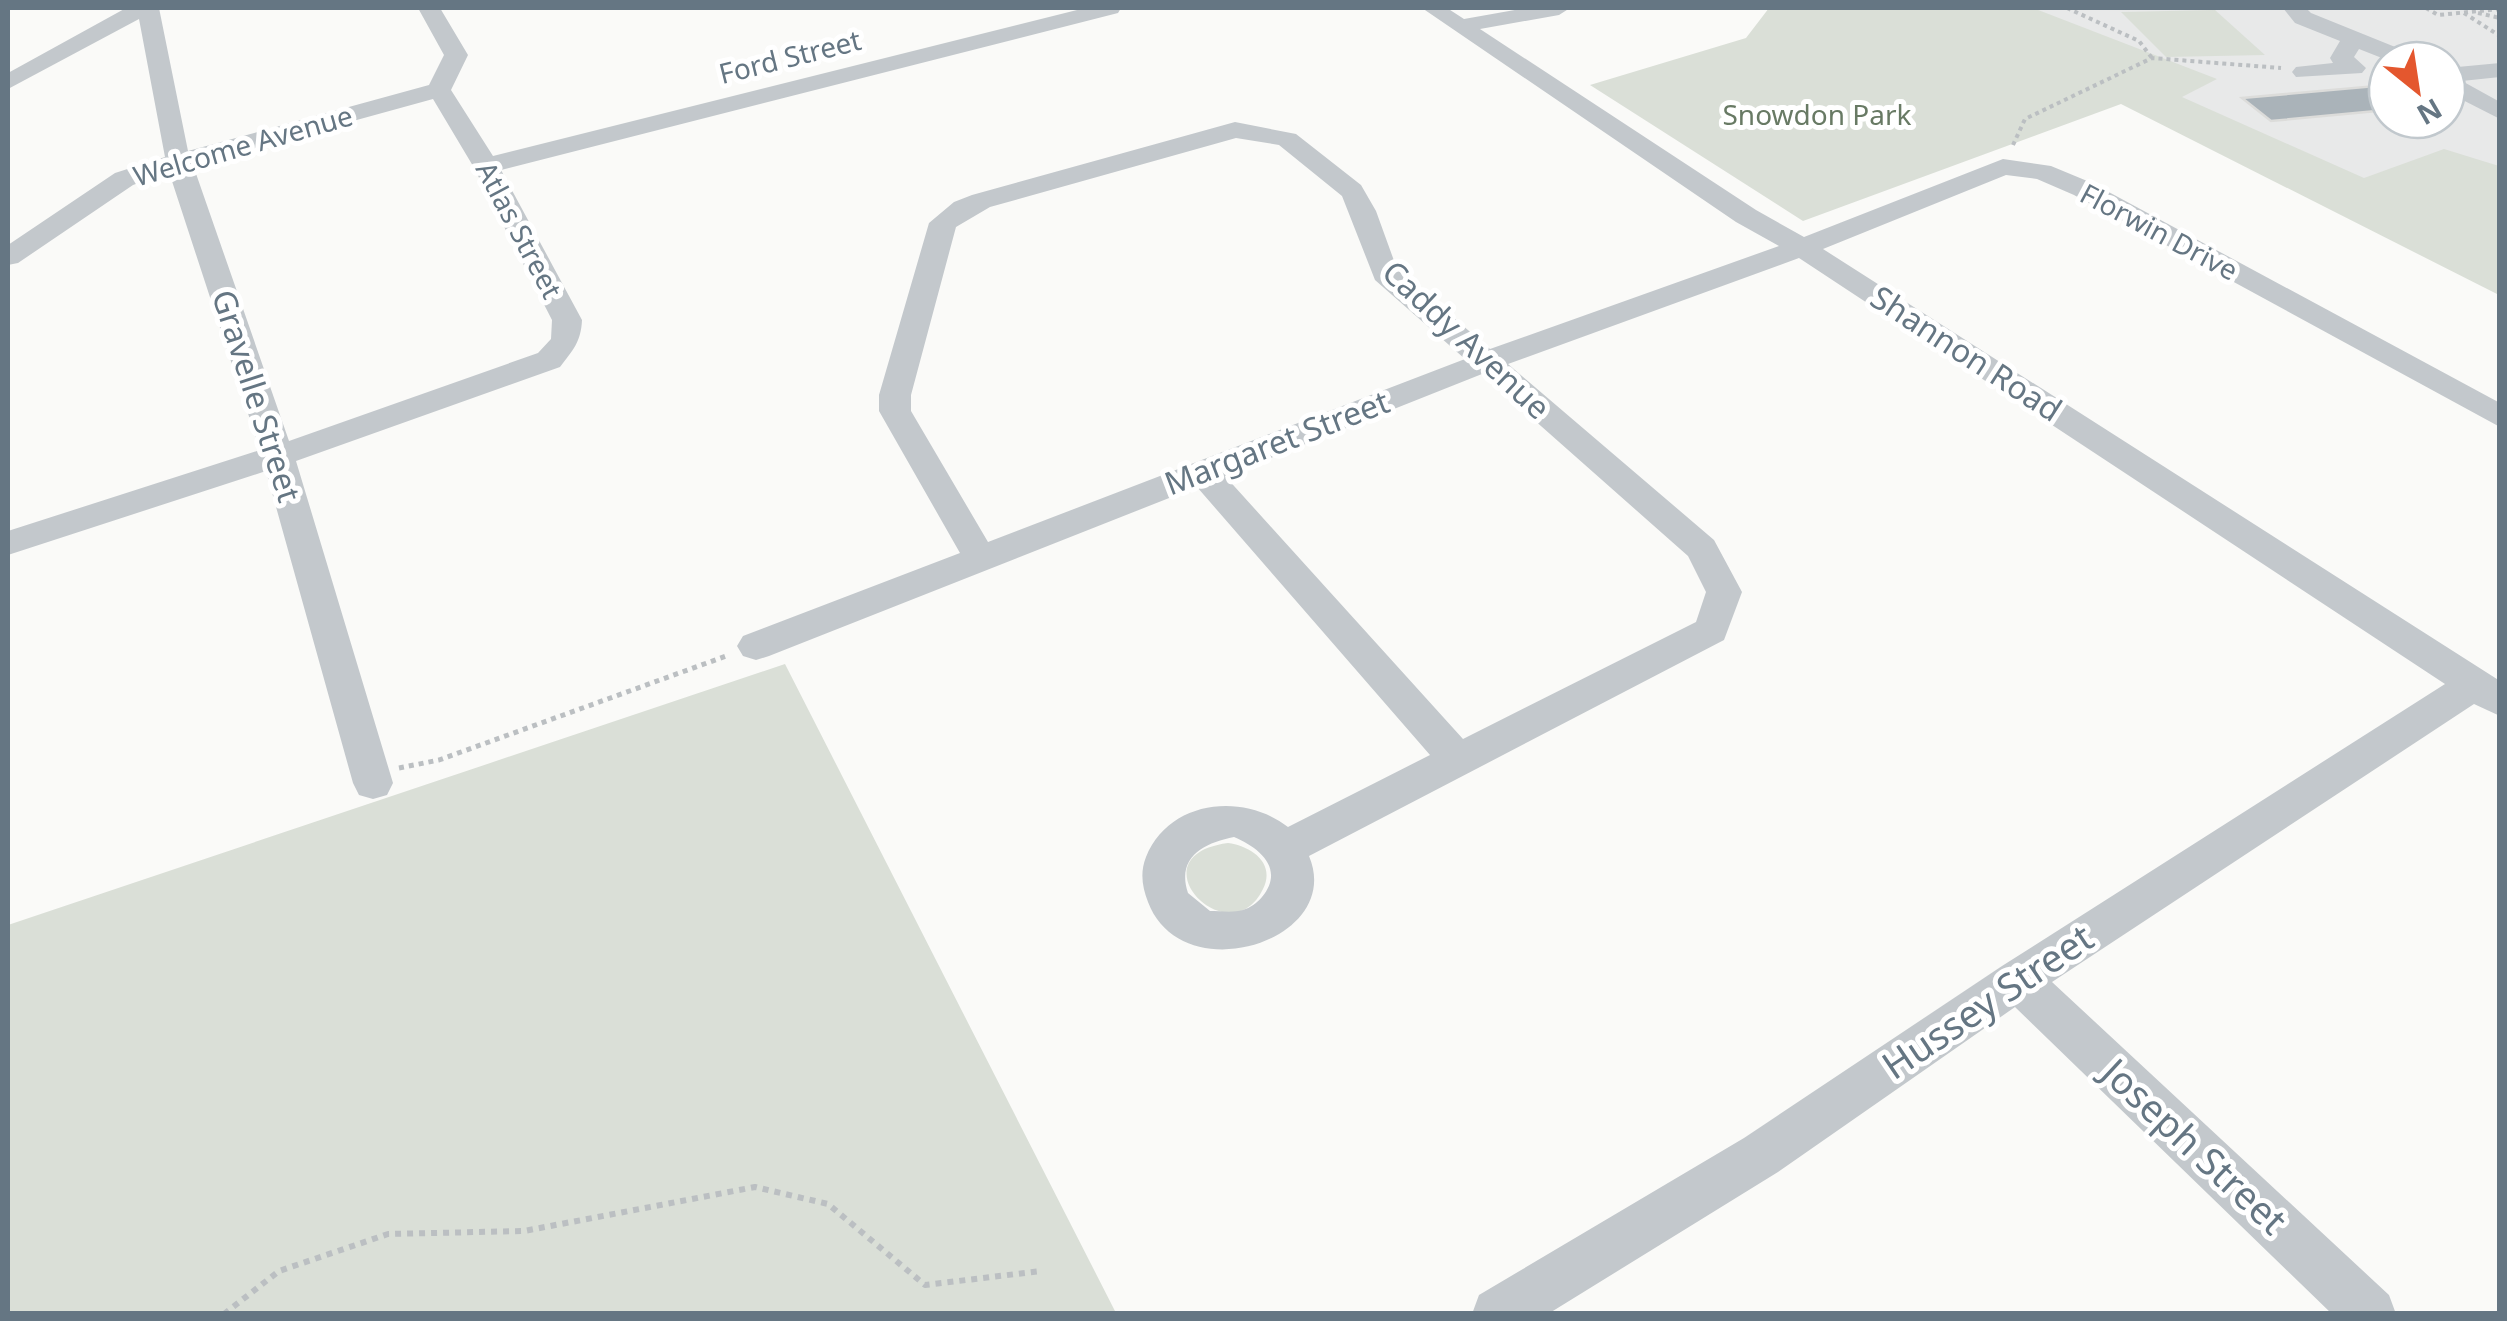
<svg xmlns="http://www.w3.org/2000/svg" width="2507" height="1321" viewBox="0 0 2507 1321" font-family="'Noto Sans',sans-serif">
<rect width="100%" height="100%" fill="#fafaf8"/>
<path fill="#e8e9e9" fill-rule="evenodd" d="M1958,8H2499V271ZM2387,60H2447V120H2387Z"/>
<path fill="#dadfd7" d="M1769,8H2033L2217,79L2182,97L2364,178L2444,149L2499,166V295L2121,104L1803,221L1590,85L1746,38Z
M2215,10L2265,55L2166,57L2121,12Z
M785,664L1116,1313H8V925Z
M1228,843C1251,846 1276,863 1263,889C1230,958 1131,856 1228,843Z"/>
<path fill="#aab3b9" stroke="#dcdcda" stroke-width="2.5" d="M2387,85V110L2271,121L2242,98Z"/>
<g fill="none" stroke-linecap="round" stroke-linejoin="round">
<path stroke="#bbbfc2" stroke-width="4" stroke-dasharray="4 4" stroke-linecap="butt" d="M2067,8L2139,41L2152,58
M2426,8L2438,15L2500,9
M2464,13L2500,36
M2478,13L2500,18
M2013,145L2025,119L2152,58L2281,68"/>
<path stroke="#bbbfc2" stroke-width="5" stroke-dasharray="5 5" stroke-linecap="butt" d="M399,768L439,760L729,655"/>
<path stroke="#bbbfc2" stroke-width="6" stroke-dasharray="6 6" stroke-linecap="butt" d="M224,1314L279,1271L388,1234L524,1231L755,1187L828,1204L925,1285L1041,1271"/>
<path fill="#c3c8cc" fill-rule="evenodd" d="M126,8H159L188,151L429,85L444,55L418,8H440L468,55L451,90L493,156L1085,8H1121L1118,13L501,170L582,320C581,342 573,350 560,367L296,461L393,783L387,795L373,799L359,795L353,783L266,471L8,555V531L260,450L169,172L133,185L18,263L8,265V245L115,173L165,157L139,19L8,89V73ZM433,99L473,166L552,320L551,339L538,353L289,441L193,165Z
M1422,8H1447L1464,19L1526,8H1570L1559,15L1480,29L1756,210L1804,237L2003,159L2051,166L2092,183L2500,403V427L2074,195L2037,179L2006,175L1823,249L2500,681V716L2474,704L2052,982L2389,1295L2396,1314H2332L2015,1007L1778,1172L1548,1314H1472L1479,1295L1744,1138L2002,966L2445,684L1799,258L1508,364L1714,540L1742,592L1724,640L1309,856C1345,941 1182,992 1148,902C1142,887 1140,872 1146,857C1169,800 1243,792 1288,827L1430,755L1197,487L769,656L756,660L743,656L737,646L743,636L960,553L879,411V395L929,223L954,202L972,195L1235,122L1296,134L1361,185L1376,211L1397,269L1490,349L1779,246L1736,222ZM1236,138L1279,145L1342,196L1375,280L1465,359L988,542L911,411V395L956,227L990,207ZM1482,374L1688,556L1706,592L1696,622L1463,739L1225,476ZM1234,837C1260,848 1285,869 1262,897C1257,903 1250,908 1243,910C1233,913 1220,911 1210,911L1188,893C1176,857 1204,843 1234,837Z
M2283,8H2306L2311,13L2415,55L2419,60H2387L2359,49L2354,57L2366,68L2362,73L2296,77L2292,72L2296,67L2333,63L2330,58L2340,41L2295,23Z
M2500,63V77L2462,81L2500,102V119L2447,92V68Z"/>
</g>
<g text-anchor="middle" stroke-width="10" stroke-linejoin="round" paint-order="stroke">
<g font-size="28" fill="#657683" stroke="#fff">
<text transform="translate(790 57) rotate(-14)" y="10">Ford Street</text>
<text transform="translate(243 146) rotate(-16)" y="10">Welcome Avenue</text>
<text transform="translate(519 230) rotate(62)" y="10">Atlas Street</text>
<text transform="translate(2159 232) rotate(28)" y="10">Florwin Drive</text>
</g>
<g font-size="28" fill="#687a64" stroke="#fff">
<text x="1817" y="125">Snowdon Park</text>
</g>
<g font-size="32" fill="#657683" stroke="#fff">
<text transform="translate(1466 340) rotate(43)" y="11">Caddy Avenue</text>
<text transform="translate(1966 354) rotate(33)" y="11">Shannon Road</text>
<text transform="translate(256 396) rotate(72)" y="11">Gravelle Street</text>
<text transform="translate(1277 443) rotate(-21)" y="11">Margaret Street</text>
</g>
<g font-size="38" fill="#657683" stroke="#fff">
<text transform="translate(1988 1002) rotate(-34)" y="13">Hussey Street</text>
<text transform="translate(2194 1147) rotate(43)" y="13">Joseph Street</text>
</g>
</g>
<rect width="2507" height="1321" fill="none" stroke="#657683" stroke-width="20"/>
<g transform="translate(2417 90) rotate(150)"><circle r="48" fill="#ffffff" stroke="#c1c8cd" stroke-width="2.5"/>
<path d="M0-8L18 38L0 25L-18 38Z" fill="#e4572e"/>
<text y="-15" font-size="28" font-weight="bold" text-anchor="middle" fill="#657683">N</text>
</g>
</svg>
